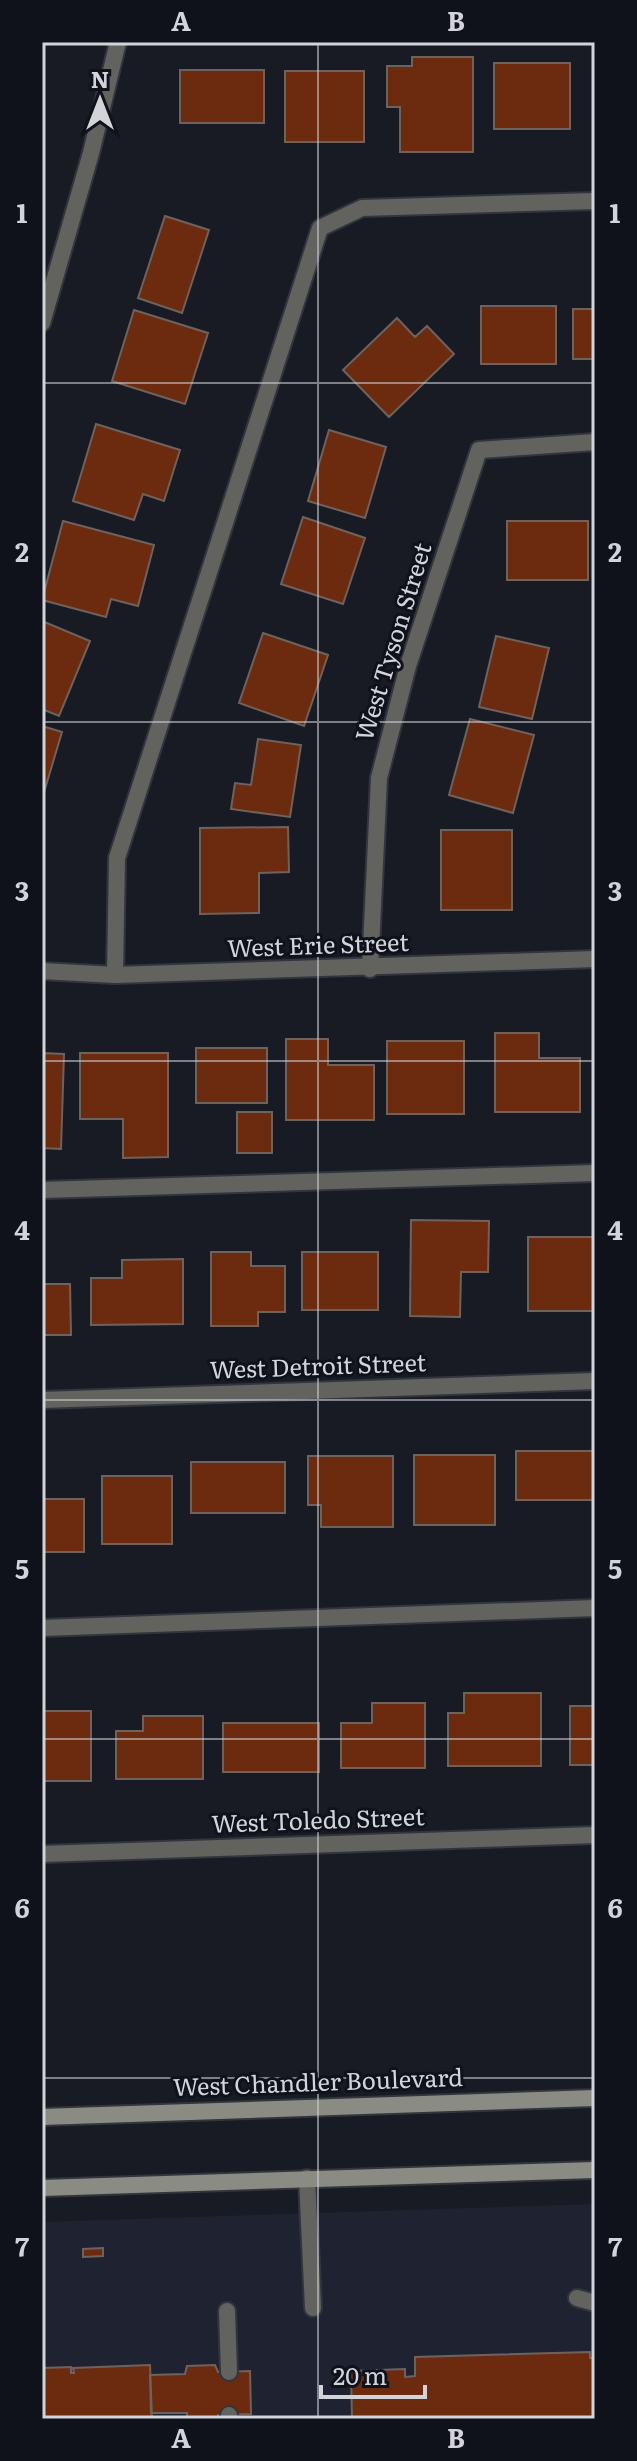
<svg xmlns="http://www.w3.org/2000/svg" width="637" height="2461" viewBox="0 0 637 2461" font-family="Literata,serif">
<rect width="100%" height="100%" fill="#191b24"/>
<path fill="#1f2331" d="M595,2204V2419H42V2222Z"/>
<path fill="#6c2a0f" stroke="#6e625d" stroke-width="2" d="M412,57H473V152H400V107H387V66H412Z
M494,63H570V129H494Z
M180,70H264V123H180Z
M285,71H364V142H285Z
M165,216L209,230L182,313L138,298Z
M481,306H556V364H481Z
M573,309H595V359H573Z
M134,310L208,333L185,404L112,381Z
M397,318L415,337L427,326L454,354L389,417L343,370Z
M96,424L180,450L164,501L143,494L134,520L73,501Z
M329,430L386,447L365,518L308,501Z
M303,517L365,538L343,604L281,584Z
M63,521L154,545L138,606L111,599L106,617L42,600Z
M507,521H588V580H507Z
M42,621L90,641L59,716L42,709Z
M263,633L328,655L304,726L239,703Z
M496,636L549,648L532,719L479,707Z
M470,719L534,735L513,813L449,795Z
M42,726L62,732L42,799Z
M258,739L301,745L290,817L231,809L235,783L251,785Z
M288,827L289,872L259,873V913L200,914V828Z
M441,830H512V910H441Z
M495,1033H539V1058H580V1112H495Z
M286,1039H328V1065H374V1120H286Z
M387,1041H464V1114H387Z
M196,1048H267V1103H196Z
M42,1053L64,1054L61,1149L42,1148Z
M80,1053H168V1157L123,1158V1119H80Z
M237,1112H272V1153H237Z
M411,1220L489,1221L488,1272H461L460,1317L410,1316Z
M528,1237H595V1311H528Z
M211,1252H251V1266H285V1312H258V1326H211Z
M302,1252H378V1310H302Z
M183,1259V1324L91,1325V1278H122V1260Z
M42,1284H70L71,1335H42Z
M516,1451H595V1500H516Z
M414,1455H495V1525H414Z
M308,1456H393V1527H321V1505H308Z
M191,1462H285V1513H191Z
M102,1476H172V1544H102Z
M42,1499H84V1552H42Z
M464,1693H541V1766H448V1713H464Z
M372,1703H425V1768H341V1723H372Z
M570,1706H595V1765H570Z
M42,1711H91V1781H42Z
M143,1716H203V1779H116V1731H143Z
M223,1723H319V1772H223Z
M103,2248V2256L83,2257V2249Z
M590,2352V2358H594L595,2419H352L351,2371L405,2369V2377L415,2376V2357Z
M150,2365L152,2419H42V2368L71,2367V2373H74L73,2368Z
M215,2365L218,2372L250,2371L251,2414L218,2415V2419H187V2413H151L150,2375L185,2374L187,2366Z"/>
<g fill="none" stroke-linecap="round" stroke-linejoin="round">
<g stroke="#33353d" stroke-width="20">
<path id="service" d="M115,975L117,858L320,228L362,208L595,201
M42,1190L595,1173
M42,1628L595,1608
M307,2178L313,2308
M577,2298L595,2303
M227,2311L229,2372
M229,2415L230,2419"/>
</g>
<g stroke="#33353d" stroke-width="20">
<path id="minor" d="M42,323L91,153L118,42
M370,969L379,778L408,666L479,450L595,442
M42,971L115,975L595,959
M42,1400L595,1381
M42,1854L595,1835"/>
</g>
<g stroke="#33353d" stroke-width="20">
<path id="secondary" d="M42,2117L595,2098
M42,2188L595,2170"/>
</g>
<use href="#service" stroke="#62635e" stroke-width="16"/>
<use href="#minor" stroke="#62635e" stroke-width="16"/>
<use href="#secondary" stroke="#8a8c84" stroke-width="16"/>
</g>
<path fill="none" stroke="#d2d4da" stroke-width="2" stroke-opacity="0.55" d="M318,42V2419M42,383H595M42,722H595M42,1061H595M42,1400H595M42,1739H595M42,2078H595"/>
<g text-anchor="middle" stroke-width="6" stroke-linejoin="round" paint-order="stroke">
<g font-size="24" fill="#d2d4da" stroke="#10121b">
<text transform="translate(394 642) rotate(-73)" y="8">West Tyson Street</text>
<text transform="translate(318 946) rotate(-2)" y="8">West Erie Street</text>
<text transform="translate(318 1367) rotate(-2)" y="8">West Detroit Street</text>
<text transform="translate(318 1821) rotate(-2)" y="8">West Toledo Street</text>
<text transform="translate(318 2083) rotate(-2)" y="8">West Chandler Boulevard</text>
</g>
</g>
<rect width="637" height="2461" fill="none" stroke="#10121b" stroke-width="88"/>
<g transform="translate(100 100)" stroke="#10121b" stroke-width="6" paint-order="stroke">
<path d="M0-6L14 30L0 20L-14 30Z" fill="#d2d4da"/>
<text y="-12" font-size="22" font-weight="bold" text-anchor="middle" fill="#d2d4da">N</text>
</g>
<path d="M321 2385v12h104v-12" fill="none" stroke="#d2d4da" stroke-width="4"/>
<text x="333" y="2385" font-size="24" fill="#d2d4da" stroke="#10121b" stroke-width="6" paint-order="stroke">20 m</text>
<rect x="44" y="44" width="549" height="2373" fill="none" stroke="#d2d4da" stroke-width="3"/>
<g font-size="26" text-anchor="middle" font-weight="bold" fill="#d2d4da">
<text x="181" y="31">A</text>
<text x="456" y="31">B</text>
<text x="22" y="223">1</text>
<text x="615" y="223">1</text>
<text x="22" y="562">2</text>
<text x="615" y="562">2</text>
<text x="22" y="901">3</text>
<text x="615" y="901">3</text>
<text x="22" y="1240">4</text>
<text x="615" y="1240">4</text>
<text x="22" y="1579">5</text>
<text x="615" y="1579">5</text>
<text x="22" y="1918">6</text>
<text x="615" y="1918">6</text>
<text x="22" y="2257">7</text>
<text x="615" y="2257">7</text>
<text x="181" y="2448">A</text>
<text x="456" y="2448">B</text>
</g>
</svg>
